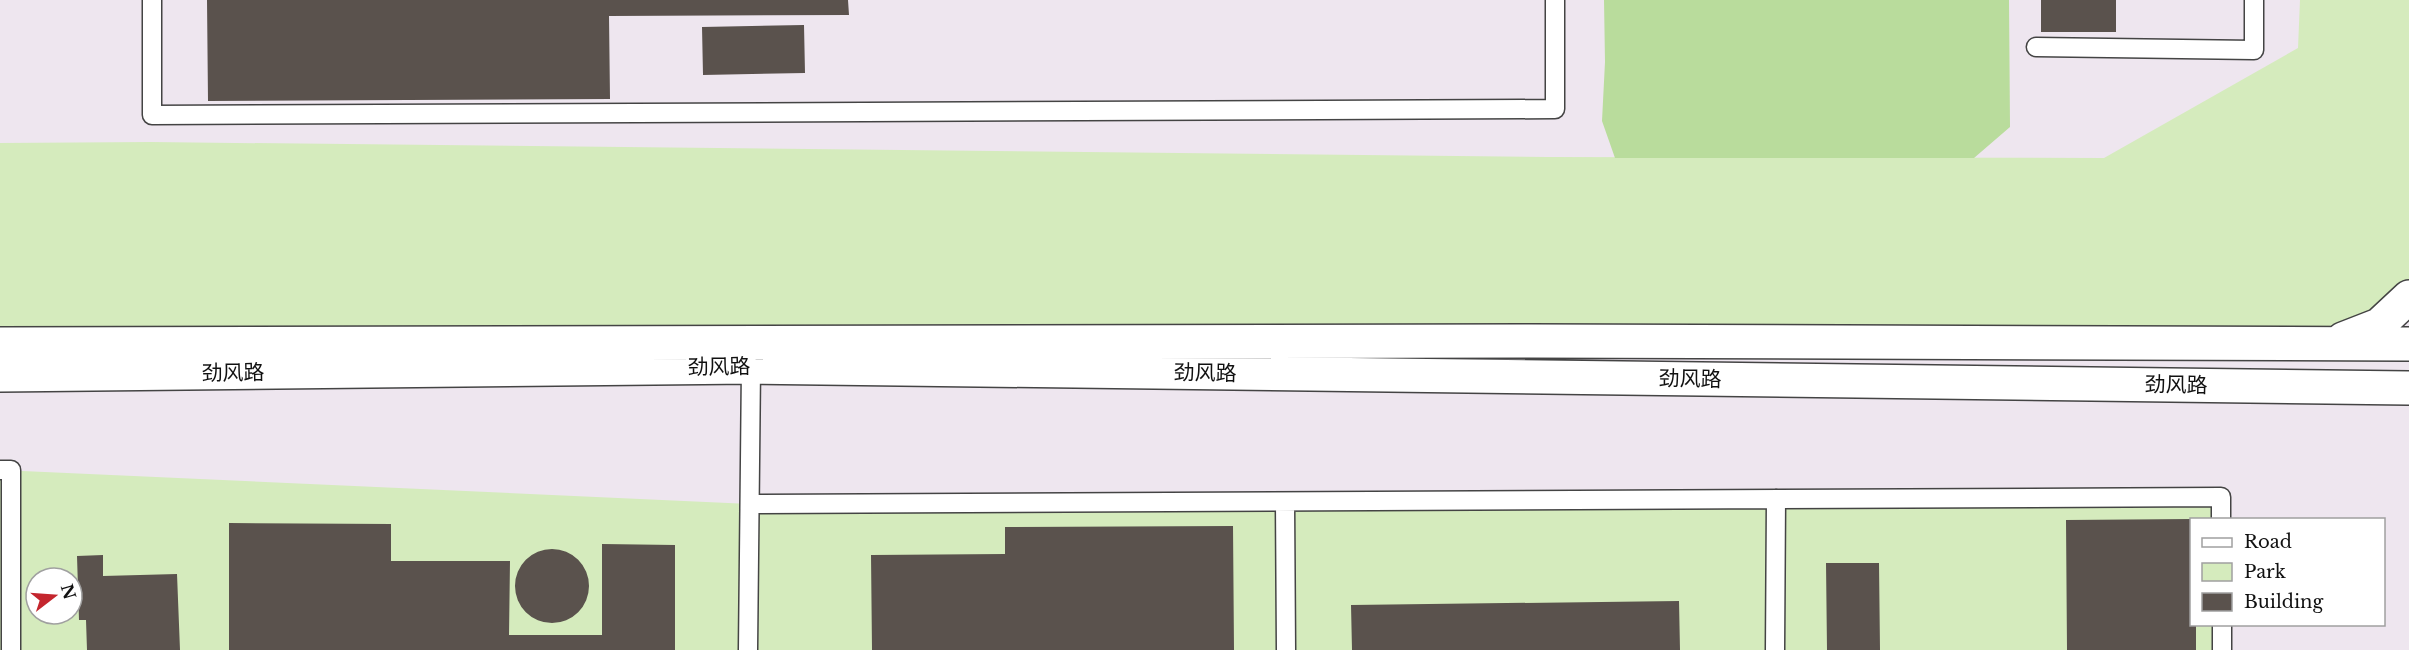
<svg xmlns="http://www.w3.org/2000/svg" width="2409" height="650" viewBox="0 0 2409 650" font-family="'Libre Baskerville','Noto Sans SC',serif">
<rect width="100%" height="100%" fill="#fffdf5"/>
<path fill="#eee6ef" fill-rule="evenodd" d="M0,0H2409V650H0ZM2192,520H2384V624H2192ZM36,578H72V614H36Z"/>
<path fill="#d5ebbd" fill-rule="evenodd" d="M2300,0H2409V297L2329,344H0V143L151,142L1548,157L2104,158L2298,48Z
M0,470L750,504L2221,497V519L2192,520V624L2222,625V650H0ZM36,578H72V614H36Z"/>
<path fill="#b9dc9c" d="M1604,0H2009L2010,127L1974,158H1615L1602,121L1605,62Z"/>
<path fill="#5a524d" d="M207,0H848L849,15L609,16L610,99L208,101Z
M2041,0H2116V32H2041Z
M804,25L805,73L703,75L702,27Z
M2192,519V624H2196V650H2067L2066,520Z
M229,523L391,524V561H510L509,635H602V544L675,545V650H229Z
M1233,526L1234,650H872L871,555L1005,554V527Z
M515 586a37 37 0 1 1 74 0a37 37 0 1 1-74 0Z
M103,555V576L177,574L180,650H87L86,620H79L77,556Z
M1826,563H1879L1880,650H1827Z
M1679,601L1680,650H1352L1351,605Z"/>
<g fill="none" stroke-linecap="round" stroke-linejoin="round">
<g stroke="#444" stroke-width="21">
<path id="service" d="M152,0V115L1555,109V0
M2036,47L2254,50V0
M0,470H11V650
M1285,502L1286,650
M750,504L2221,497V520
M2222,624V650
M748,650L751,367
M1775,650L1776,499"/>
</g>
<g stroke="#444" stroke-width="36">
<path id="tertiary" d="M2343,339L2379,325L2409,297
M0,344L1529,341L2409,344
M0,375L751,367L2409,388"/>
</g>
<use href="#service" stroke="#fff" stroke-width="18"/>
<use href="#tertiary" stroke="#fff" stroke-width="33"/>
</g>
<g text-anchor="middle" stroke-width="6" stroke-linejoin="round" paint-order="stroke">
<g font-size="21" fill="#111" stroke="#fff">
<text transform="translate(719 367) rotate(-1)" y="7">劲风路</text>
<text transform="translate(233 373) rotate(-1)" y="7">劲风路</text>
<text transform="translate(1205 373) rotate(1)" y="7">劲风路</text>
<text transform="translate(1690 379) rotate(1)" y="7">劲风路</text>
<text transform="translate(2176 385) rotate(1)" y="7">劲风路</text>
</g>
</g>
<rect x="2190" y="518" width="195" height="108" fill="#ffffff" stroke="#a0a0a0" stroke-width="1.5"/>
<rect x="2202" y="538" width="30" height="9" fill="#ffffff" stroke="#a0a0a0" stroke-width="1.5"/>
<text x="2244" y="548" font-size="18" fill="#111111">Road</text>
<rect x="2202" y="563" width="30" height="18" fill="#d5ebbd" stroke="#a0a0a0" stroke-width="1.5"/>
<text x="2244" y="578" font-size="18" fill="#111111">Park</text>
<rect x="2202" y="593" width="30" height="18" fill="#5a524d" stroke="#a0a0a0" stroke-width="1.5"/>
<text x="2244" y="608" font-size="18" fill="#111111">Building</text>
<g transform="translate(54 596) rotate(73)"><circle r="28" fill="#ffffff" stroke="#a0a0a0" stroke-width="1.5"/>
<path d="M0-4.5L10 22L0 15L-10 22Z" fill="#c4262e"/>
<text y="-9" font-size="16" font-weight="bold" text-anchor="middle" fill="#111111">N</text>
</g>
</svg>
